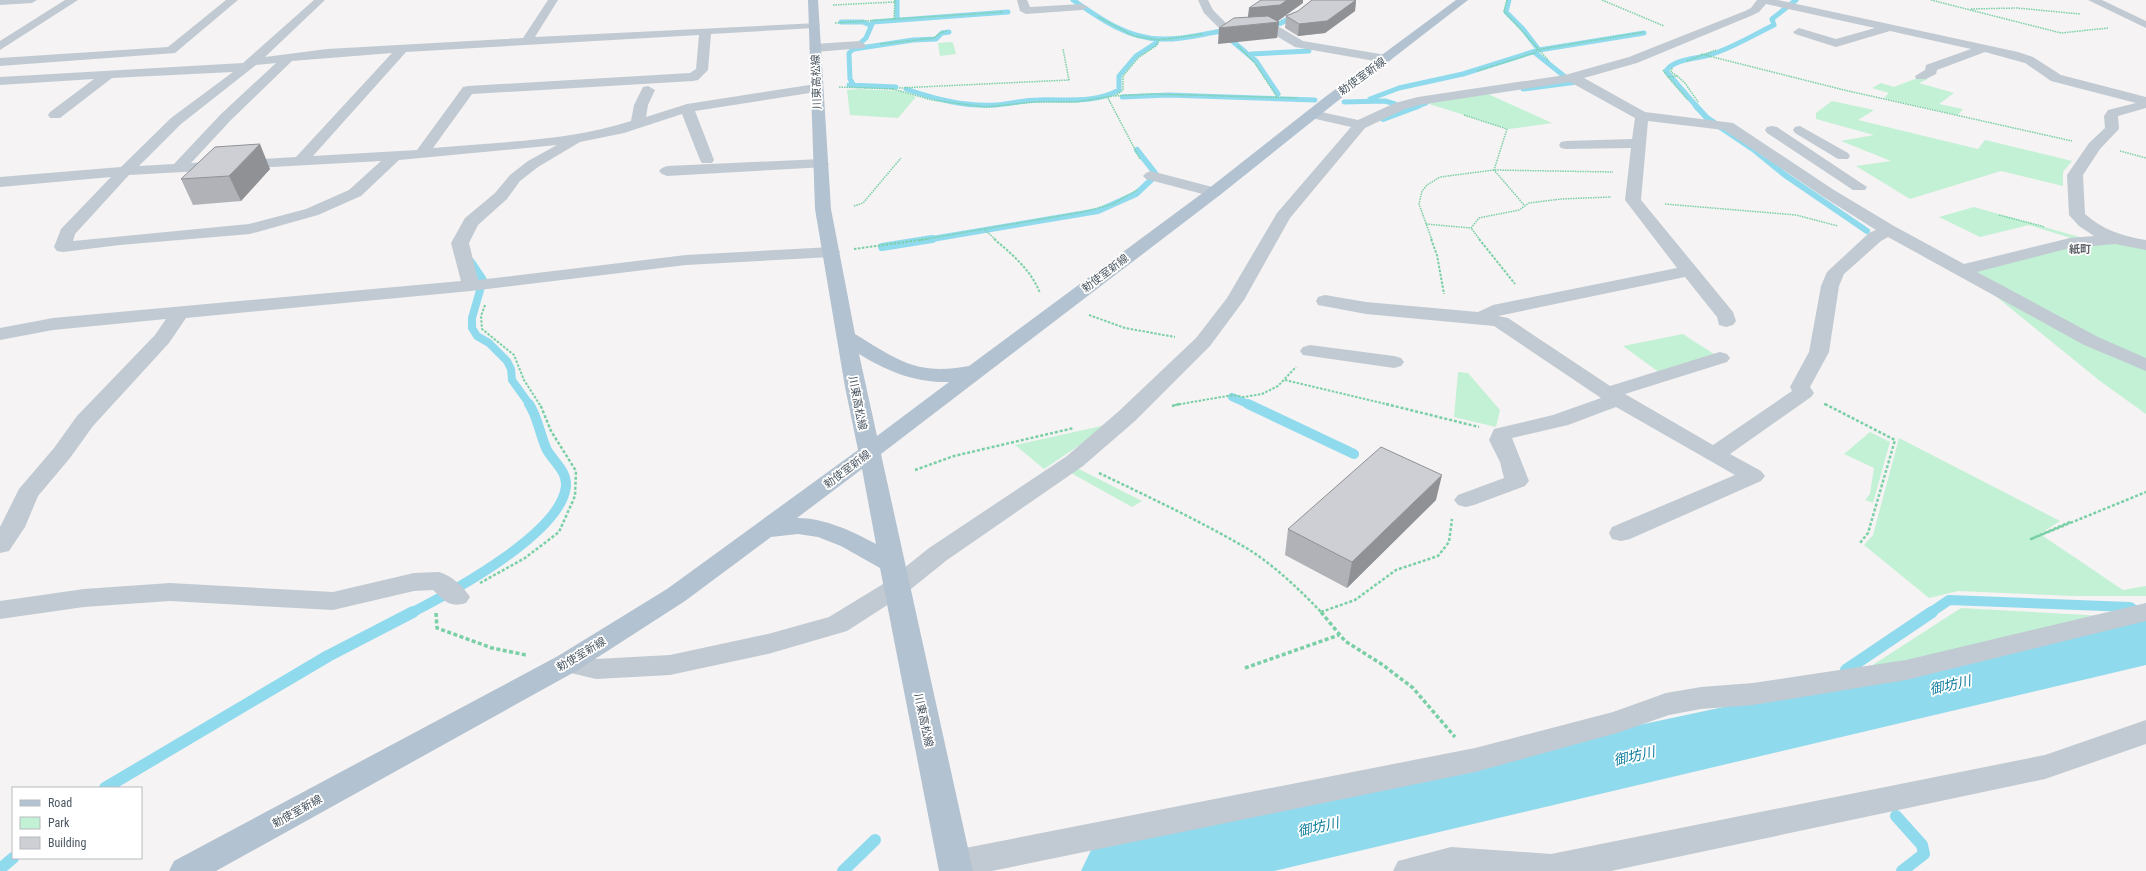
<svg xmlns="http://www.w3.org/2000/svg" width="2146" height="871" viewBox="0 0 2146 871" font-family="'Roboto Condensed','Noto Sans JP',sans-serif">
<rect width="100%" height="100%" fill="#f5f3f3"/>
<path fill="#c3f1d5" d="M951,42L953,43L956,54L940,56L938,43Z
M1920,77L1928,79L1919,83L1954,93L1939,104L1963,109L1958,115L1884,98L1889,93L1872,88L1881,83L1894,87Z
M859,89L901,91L916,97L898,118L850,115L847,90Z
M1488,94L1552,123L1509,129L1426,103Z
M1832,101L1874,110L1858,120L1978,149L1985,140L2072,161L2063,172V186L2001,171L1910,199L1856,166L1891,161L1841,141L1874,135L1816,119V113Z
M1974,207L2083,238L2074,239L2029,225L1980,237L1939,217Z
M2110,242L2146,247V362L2117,351L1972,271L2056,250Z
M1993,294L2146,368V414L2100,381Z
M1683,334L1717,356L1660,373L1623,346Z
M1458,372L1468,373L1500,410L1496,427L1454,417Z
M1111,424L1044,469L1015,445Z
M1870,432L1890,442L1873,503L1865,500L1870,494L1874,468L1844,454Z
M1899,438L2060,521L2040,534L2123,590L2146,586V596H2074L1958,591L1929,598L1864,545L1873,535Z
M1077,468L1142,501L1132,507L1071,473Z
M1961,608L2104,616L1865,670Z"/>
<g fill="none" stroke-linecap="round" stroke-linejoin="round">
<path stroke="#90daee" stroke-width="5" d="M897,0V20
M1073,0C1099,18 1128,39 1161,39C1182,40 1202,34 1222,31
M1509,0L1506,12L1523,29L1539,50
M841,22H863L870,25
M1270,26L1281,23L1295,15
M1225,35L1256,61L1278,94
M854,49L913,40L936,39L942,33L949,32
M1534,52L1564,76
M1251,54L1309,51
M853,84L850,79L849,53L866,38L873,22L1008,12
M849,85L896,87
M906,89C935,99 965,107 996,105C1010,104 1024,100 1038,100C1066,99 1094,104 1119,90V76L1136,56L1156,43
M1523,89L1577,82
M1122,97L1169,95L1315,100
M1371,101L1370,99L1399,88L1463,74L1539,50L1644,33
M1344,102L1385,101L1395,104
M1416,107L1426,103
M1697,107L1666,71C1674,59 1696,59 1709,55C1731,49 1753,35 1774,25L1772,19L1796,0"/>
<path stroke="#90daee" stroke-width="6" d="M1696,106L1707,118L1753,149L1785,175L1867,231
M1383,119L1418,106
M926,240L1098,211L1136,194L1152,179L1155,173L1137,150"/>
<path stroke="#90daee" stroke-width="8" d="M882,247L932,239
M471,262L483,280L472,318V328L477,336L489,343L507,361L511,369L512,380L530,405
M1232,397L1250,405"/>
<path stroke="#90daee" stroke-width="10" d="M1248,404L1354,454
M411,613C450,593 562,533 566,486C567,471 554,462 547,450C540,436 538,417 529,404
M1930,613L1949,600L2130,607L2139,613"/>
<path stroke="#90daee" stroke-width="12" d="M2138,612L2146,617
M1846,670L1932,612
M105,788L328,656L413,612
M1896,816L1922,845L1924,854L1902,871
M0,869L13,858
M843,871L875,840"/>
<path fill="#90daee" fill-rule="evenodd" d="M2146,617V665L1274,871H1081L1093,846L1122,835Z"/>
<path stroke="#7ad0a6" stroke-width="1.5" stroke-dasharray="1.5 1" stroke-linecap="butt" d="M1507,0L1504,11L1549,61
M1602,0L1664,26
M1931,0L2061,33L2108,28
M833,5L895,2
M1971,9L2017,8L2080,14
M1098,17L1134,36L1159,40
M894,19L895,0
M835,23L1003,12
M880,44L934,38L940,33L947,31
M1238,46L1255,63L1277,97
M1536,50L1644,32
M1701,54L1844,90L2072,141
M1687,61L1716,50
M1672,68L1671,72L1677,76
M1663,70L1668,77L1677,76L1685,83L1698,102
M1477,71L1537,52
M1668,77L1688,100
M839,87L894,89
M899,88L1069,80L1063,49
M893,89L932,100L985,107L1035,102H1076L1113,96L1152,94L1297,98
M1115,96L1123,90V76L1139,57L1156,46L1159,40L1203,34
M1108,98L1140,159
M1464,115L1507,129L1494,170L1525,206
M2120,151L2146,158
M1665,204L1796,215L1838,226
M854,206L863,203L901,158
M1999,215L2045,227
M1426,224L1471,228
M985,230L996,240
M920,240L1083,212L1113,204L1137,190
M1432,240L1419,204L1422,191L1427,185L1440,177L1494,170L1613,172
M1480,240L1471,228L1479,218L1519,210L1529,203L1561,199L1611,197"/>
<path stroke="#7ad0a6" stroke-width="2" stroke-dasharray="2.5 1.5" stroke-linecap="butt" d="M994,239C1012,254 1031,270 1040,293
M1431,239L1437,255L1444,294
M1479,239L1515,284
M854,249L927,239
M485,305L481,316L482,329L514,355L524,380L540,405
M1089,315L1125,328L1175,337
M1285,380L1390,405
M1824,404L1827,405
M1175,405L1233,395L1244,397L1262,394L1278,386L1296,367"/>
<path stroke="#7ad0a6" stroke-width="2.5" stroke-dasharray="3 2" stroke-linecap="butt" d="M1386,404L1479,427
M1825,404L1895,440L1868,533L1860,543
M1172,406L1180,404
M915,470L954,456L1074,428
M1099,473C1149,497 1200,521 1248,549C1275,566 1300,590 1322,613
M2070,522L2031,539L2146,492
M480,583L525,558L559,532L575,496L576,471L551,431L540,404
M1321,612L1355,600L1396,570L1438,556L1449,542L1452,519"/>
<path stroke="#7ad0a6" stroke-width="3.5" stroke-dasharray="4 2.5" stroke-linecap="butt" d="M1321,612L1345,641L1383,665L1413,688L1455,737
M436,613L437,628L492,648L526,655
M1245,668L1339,635"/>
<path fill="#c1cad2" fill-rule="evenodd" d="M0,0H37L32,3L0,5Z
M65,0H78L0,50V41Z
M226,0H238L175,53L0,66V58L168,47Z
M314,0H325L265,57L327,49L523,38L548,0H558L535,37L818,23L820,25L818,27L814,28L711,34L708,70L698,80L693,81L472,94L433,148C497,142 570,141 631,121L634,105L643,87L648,86L655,90L648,105L646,117L687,104L816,84L821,85L823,88L821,91L816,92L695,111L714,160L712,163H702L700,160L682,114L624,133L580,142L538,167L520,181L507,199L478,225L469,243L478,280L686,255L831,247L837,248L840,252L837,256L831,257L686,265L471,291L186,318L169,343L93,426L70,458L38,496L25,527L9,551L0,553V527L19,489L54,448L77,416L155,335L166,319L53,330L0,340V328L53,318L461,281L451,243L465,218L495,193L510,175L528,161L557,145L399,160L361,196L318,215L250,234L120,245L63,252L57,251L54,247L61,229L111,177L0,187V177L121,167L171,118L233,72L112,78L60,118H50L48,115L50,112L94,79L0,85V77L243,63ZM699,35L696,69L690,73L468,86L463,87L417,150L313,156L406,52ZM392,53L296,157L191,163L231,120L292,61ZM276,63L221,114L174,164L139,166L181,124L256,65ZM381,161L349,190L306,209L249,224L73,241L75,234L129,175Z
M1017,0H1027L1030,7L1082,4L1088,7L1082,10L1026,14L1020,11Z
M1198,0H1208L1213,10L1234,31L1232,33H1224L1204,13Z
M1757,0H1778L2018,52L2033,57L2061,75L2146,97V108L2118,116L2119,129L2100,149L2083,175L2085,214C2103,230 2122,236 2146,240V250L2115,244L2070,248L1977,272L2098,337L2146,358V371L2084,345L1888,237L1881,241L1844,274L1839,286L1829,352L1810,387L1814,393L1811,397L1730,454L1761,471L1765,476L1761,481L1630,539L1621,541L1612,539L1609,533L1612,527L1735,475L1616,407L1568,425L1512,438L1529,481L1525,486L1474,505L1466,507L1458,505L1454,500L1458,495L1504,478L1500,462L1489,440L1494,429L1553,415L1601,398L1494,326L1366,314L1318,305L1316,301L1318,297L1325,295L1366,302L1478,312L1493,305L1677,268L1625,200L1631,148L1566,149L1561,148L1559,145L1561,142L1566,141L1632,139L1635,118L1570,82L1419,105L1405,109L1365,128L1290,218L1244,300L1210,346L1135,421L1083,466L947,560L906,593L847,631L768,654L670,675L596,679L558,670L554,663L558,656L568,653L596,659L670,655L768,634L829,617L888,581L929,548L1067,456L1119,411L1196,338L1227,298L1277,213L1351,127L1307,117L1305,114L1307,111L1312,110L1358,120L1395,103L1418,97L1565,75L1629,57L1745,11L1751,8ZM1766,4L1875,28L1836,39L1799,28L1793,32L1795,34L1836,47L1890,31L1971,49L1926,65L1925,70L1915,76L1916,79H1926L1936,74L1937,70L1985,52L2025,63L2051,81L2136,103L2108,110L2104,116L2105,128L2089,143L2067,175L2069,215L2079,226L2094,236L2070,238L1964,264L1894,226L1834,190L1733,123L1645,112L1584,78L1637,63L1753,15L1759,12ZM1648,121L1724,130L1822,196L1876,230L1869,233L1827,272L1821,286L1809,352L1790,387L1792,391L1713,445L1625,394L1727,362L1730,358L1727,354L1720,352L1713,354L1610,386L1508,318L1498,316L1685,277L1717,317L1719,325L1726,327L1733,325L1736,321L1733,312L1641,200Z
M2088,0H2102L2146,21V28Z
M1267,23L1281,28L1303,41L1386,55L1392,59L1386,63L1295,47L1263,28L1261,26Z
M860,41L866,45L864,48L815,52L809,48L815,44Z
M1772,126L1777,127L1867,187L1865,190H1853L1767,133L1765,130L1767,127Z
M1800,126L1848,153L1850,156L1848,159H1838L1795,133L1793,130L1795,127Z
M821,159L826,161L829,164L826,167L667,176L662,174L659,171L662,168L667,166Z
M1151,171L1220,189L1222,192L1220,195L1214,197L1146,179L1143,176L1146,173Z
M1310,345L1394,356L1401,358L1404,362L1401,366L1394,368L1303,355L1300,351L1303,347Z
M439,572C452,576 463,586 470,597L466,603C449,608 445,601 433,590L414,591L333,610L170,601L84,607L0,619V601L84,589L170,583L333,592L414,573Z
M2146,603V621L1906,680L1753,705L1701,709L1669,715L1617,733L1475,772L992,871H942L939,864L943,854L955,850L1475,748L1613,712L1666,693L1701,687L1753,683L1906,660Z
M2146,720V744L2045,779L1611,871H1393L1398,861L1451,847L1551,854L2045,755Z"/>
<path fill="#b3c2d1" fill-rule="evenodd" d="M808,0H818L831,209L855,334C898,360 917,376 969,366L1208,189L1325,97L1456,0H1468L1335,103L1220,195L881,454L973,871H939L880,568L841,546L818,537L798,534L771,537L685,601L578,670L216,871H169L174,861L558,656L667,589L858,450L845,387L815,209ZM859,354C887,371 915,383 949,382L877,436ZM862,469L876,544C852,531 825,518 797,518Z"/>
</g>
<path fill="#b0b2b7" d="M1312,0H1356L1355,11L1325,33L1298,36L1285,28L1286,16L1298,11Z
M270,169L241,201L193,205L181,179Z
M1436,500L1347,588L1285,555L1288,529Z"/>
<path fill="#909195" d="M1287,0H1303V3L1278,21L1247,24L1249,8Z
M1356,0L1355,11L1325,33L1298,36L1299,24Z
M1279,22L1277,38L1218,44L1219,28Z
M260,144L270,169L241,201L229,176Z
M1442,475L1436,500L1347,588L1352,562Z"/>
<path fill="#cdcfd5" stroke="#909195" d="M1261,0H1287L1280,5L1249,8Z
M1312,0H1356L1327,21L1299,24L1286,16L1298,11Z
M1268,16L1279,22L1219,28L1234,18Z
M260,144L229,176L181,179L215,147Z
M1381,447L1442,475L1352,562L1288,529Z"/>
<g text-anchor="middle" stroke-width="3.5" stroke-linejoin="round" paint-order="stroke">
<g font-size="11" fill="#4a5661" stroke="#fff">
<text transform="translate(1362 76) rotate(-36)" y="4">勅使室新線</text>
<text transform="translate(816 82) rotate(-92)" y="4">川東高松線</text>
<text transform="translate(1105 273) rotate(-37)" y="4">勅使室新線</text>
<text transform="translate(858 403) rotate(79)" y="4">川東高松線</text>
<text transform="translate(847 469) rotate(-37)" y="4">勅使室新線</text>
<text transform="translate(581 654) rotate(-31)" y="4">勅使室新線</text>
<text transform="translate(924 720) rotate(78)" y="4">川東高松線</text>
<text transform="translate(297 811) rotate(-29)" y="4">勅使室新線</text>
</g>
<g font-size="11" font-weight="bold" fill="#5f6368" stroke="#fff">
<text x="2080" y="253">紙町</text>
</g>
<g font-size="14" font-style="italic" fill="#0c7c9b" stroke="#fff">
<text transform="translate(1950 685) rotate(-13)" y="5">御坊川</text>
<text transform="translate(1634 756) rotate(-13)" y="5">御坊川</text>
<text transform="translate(1318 827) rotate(-13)" y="5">御坊川</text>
</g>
</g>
<rect x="12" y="787" width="130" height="72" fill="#ffffff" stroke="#b7bbc0"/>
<rect x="20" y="800" width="20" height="6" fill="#b3c2d1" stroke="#b7bbc0"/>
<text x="48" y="807" font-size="12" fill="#4a5661">Road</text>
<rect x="20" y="817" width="20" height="12" fill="#c3f1d5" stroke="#b7bbc0"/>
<text x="48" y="827" font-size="12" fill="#4a5661">Park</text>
<rect x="20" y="837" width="20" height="12" fill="#cdcfd5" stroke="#b7bbc0"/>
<text x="48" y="847" font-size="12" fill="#4a5661">Building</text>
</svg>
